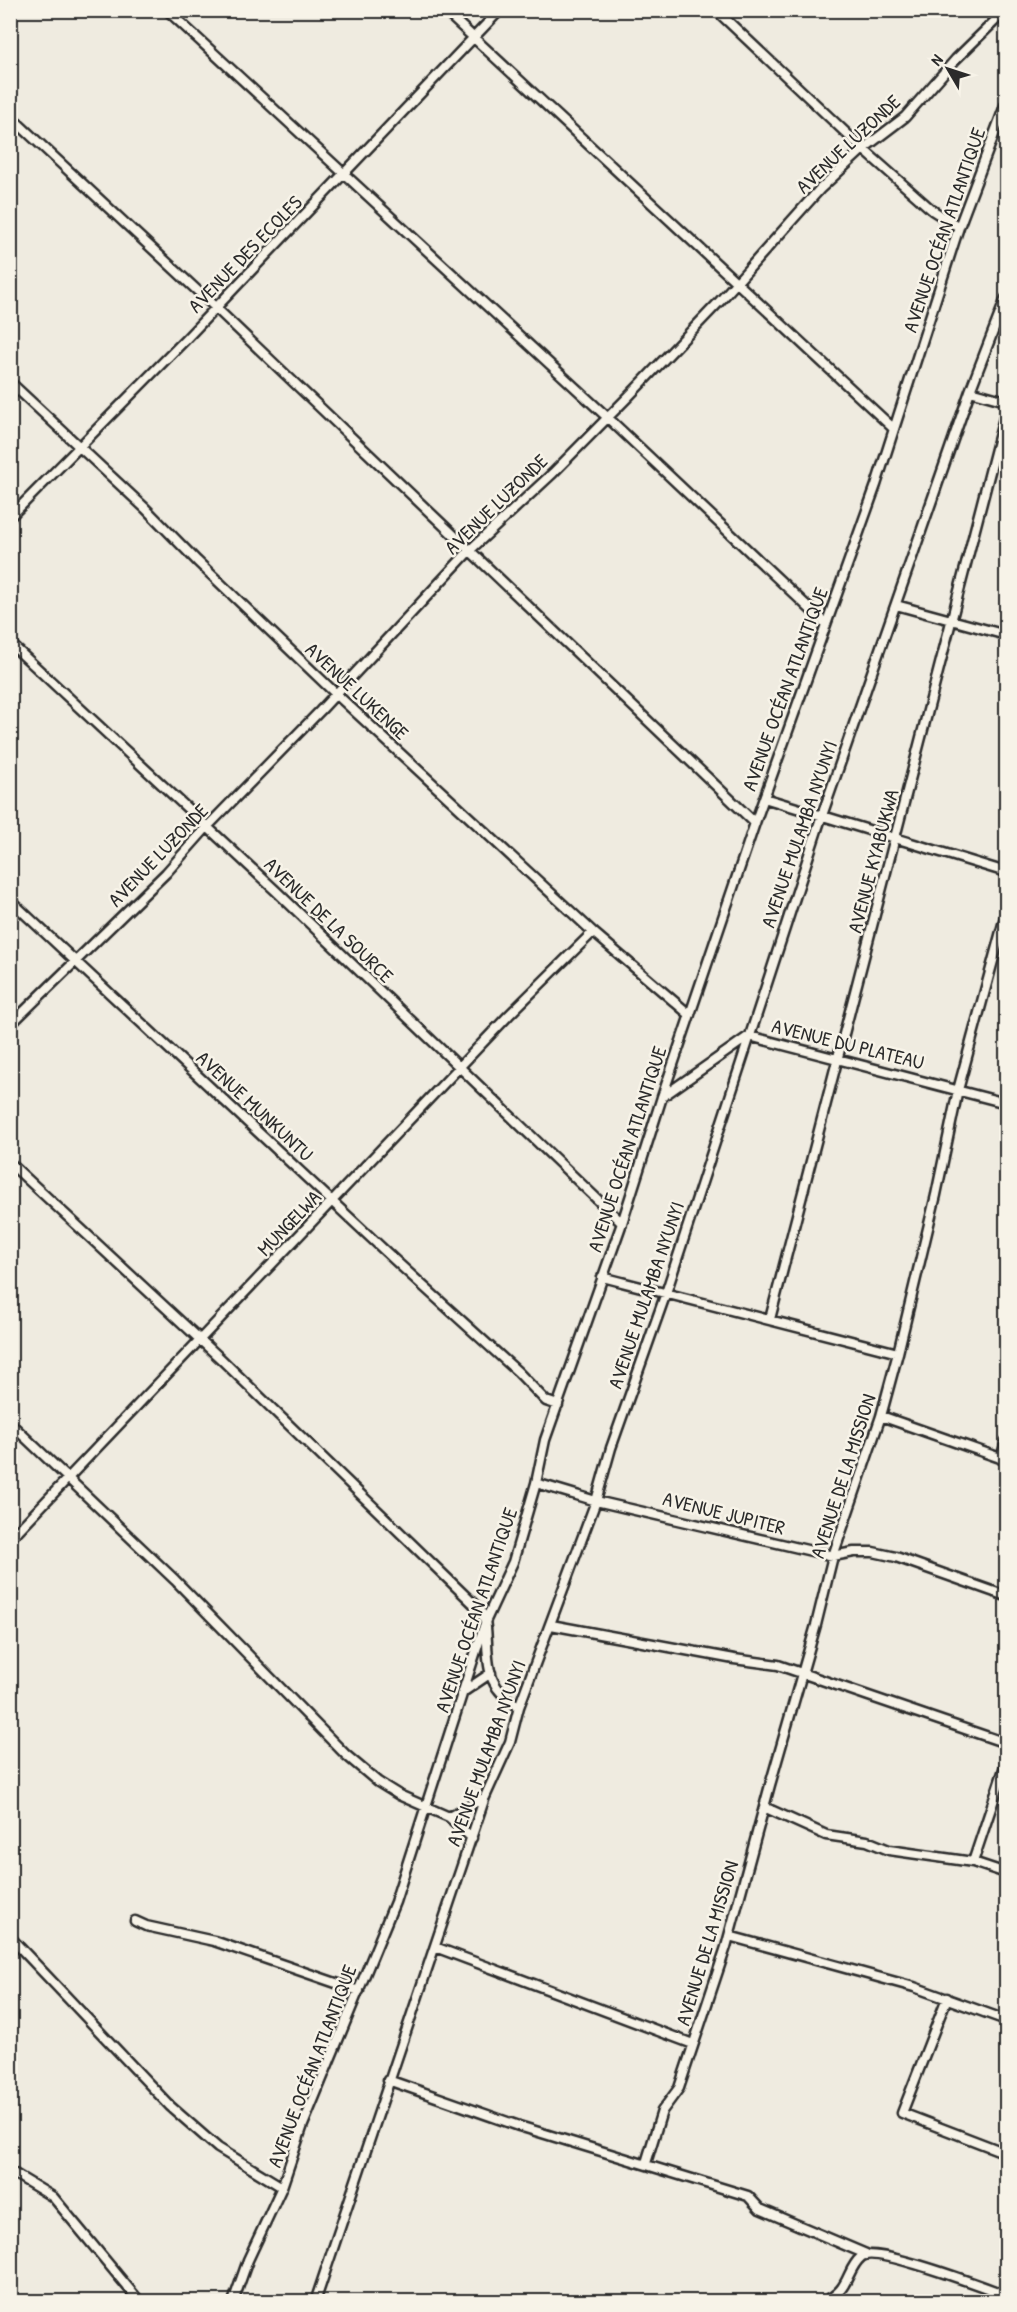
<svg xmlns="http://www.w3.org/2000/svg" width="1017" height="2312" viewBox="0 0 1017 2312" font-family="'Patrick Hand',sans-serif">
<rect width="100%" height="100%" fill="#efebe0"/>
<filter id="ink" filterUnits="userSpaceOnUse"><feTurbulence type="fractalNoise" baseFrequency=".0167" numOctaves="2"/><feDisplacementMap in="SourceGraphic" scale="12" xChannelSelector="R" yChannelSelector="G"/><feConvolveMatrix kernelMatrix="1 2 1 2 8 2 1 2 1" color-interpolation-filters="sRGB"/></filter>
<g filter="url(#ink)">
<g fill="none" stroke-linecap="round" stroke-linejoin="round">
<g stroke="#2b2b2b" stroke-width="13">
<path id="minor" d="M167,10L607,417L826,624
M444,10L893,428
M716,10L863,149L932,210L959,227
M10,116L216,308L755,823
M10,382L145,508L197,561L335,693L593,932L690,1015
M970,391L1006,401
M10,517L185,340L500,10
M896,605L1006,635
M10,643L276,891L622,1223
M764,798L1006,872
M10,900L399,1264L518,1372L546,1401L558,1405
M10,1025L166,873L206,828L320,711L469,551L553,473L628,397L720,301L820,189L863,149L905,117L956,59L1006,10
M662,1097L749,1036L1006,1103
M10,1163L221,1359L480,1610C487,1621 486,1629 487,1642C488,1674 491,1690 519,1707
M602,1277L898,1353
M770,1319L1006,410
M881,1416L1006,1460
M10,1423L175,1580L346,1755L378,1782L399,1795L449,1817L472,1838
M1001,1459L1006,1441
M536,1483L596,1501L833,1556L854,1552H873L896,1557L1006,1596
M10,1539L509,1015L593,932
M551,1625L734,1659L778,1665L1006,1743
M463,1692L491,1673
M764,1807L826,1835L867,1841L889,1850L973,1862L1006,1873
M449,1817L485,1797
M973,1862L1006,1763
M135,1921L146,1926L214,1941L359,1991
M729,1936L914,1987L1006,2020
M10,1937L170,2106L218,2148L282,2187
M435,1947L693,2044
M947,1998L902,2113L1006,2153
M388,2080L519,2126L748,2196L760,2209L866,2254
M646,2163L662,2111L679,2088L726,1947L770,1785L816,1625L833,1556L881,1416L898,1353L936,1195L958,1090L1006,913
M10,2171L53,2197L140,2302
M10,2299L13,2302
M233,2302L248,2260L282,2187L303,2125L395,1902L486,1620L513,1562L536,1483L545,1440L622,1223L662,1097L755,823L876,485L959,227L1006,103
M315,2302L485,1797L510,1742L519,1707L596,1501L611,1448L666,1293L818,827L970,391L1006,298
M823,2302C851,2290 845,2271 861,2257C875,2245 986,2288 1006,2295"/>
</g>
<use href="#minor" stroke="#f7f3e8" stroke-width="8"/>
</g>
</g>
<g text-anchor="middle" stroke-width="5" stroke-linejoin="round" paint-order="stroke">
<g font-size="20" fill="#2b2b2b" stroke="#f7f3e8">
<text transform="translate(848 144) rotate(-43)" y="7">AVENUE LUZONDE</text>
<text transform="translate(944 230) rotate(-71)" y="7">AVENUE OCÉAN ATLANTIQUE</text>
<text transform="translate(245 254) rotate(-46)" y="7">AVENUE DES ECOLES</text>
<text transform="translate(496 504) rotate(-44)" y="7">AVENUE LUZONDE</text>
<text transform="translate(785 689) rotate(-70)" y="7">AVENUE OCÉAN ATLANTIQUE</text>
<text transform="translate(357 691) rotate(43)" y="7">AVENUE LUKENGE</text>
<text transform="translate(799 834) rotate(-71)" y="7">AVENUE MULAMBA NYUNYI</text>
<text transform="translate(158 855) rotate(-46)" y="7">AVENUE LUZONDE</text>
<text transform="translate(873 861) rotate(-75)" y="7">AVENUE KYABUKWA</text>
<text transform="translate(329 920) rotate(44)" y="7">AVENUE DE LA SOURCE</text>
<text transform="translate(848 1044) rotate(14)" y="7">AVENUE DU PLATEAU</text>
<text transform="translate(255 1106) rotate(43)" y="7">AVENUE MUNKUNTU</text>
<text transform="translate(627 1149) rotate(-72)" y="7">AVENUE OCÉAN ATLANTIQUE</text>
<text transform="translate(289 1223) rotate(-46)" y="7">MUNGELWA</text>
<text transform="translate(646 1295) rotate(-71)" y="7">AVENUE MULAMBA NYUNYI</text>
<text transform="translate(843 1476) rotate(-72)" y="7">AVENUE DE LA MISSION</text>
<text transform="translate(724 1513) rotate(14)" y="7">AVENUE JUPITER</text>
<text transform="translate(476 1610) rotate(-71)" y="7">AVENUE OCÉAN ATLANTIQUE</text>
<text transform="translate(486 1753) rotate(-70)" y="7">AVENUE MULAMBA NYUNYI</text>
<text transform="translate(707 1943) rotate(-73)" y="7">AVENUE DE LA MISSION</text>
<text transform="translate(312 2066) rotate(-69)" y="7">AVENUE OCÉAN ATLANTIQUE</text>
</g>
</g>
<rect width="1017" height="2312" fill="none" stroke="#f7f3e8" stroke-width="36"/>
<rect x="18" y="18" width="981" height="2276" fill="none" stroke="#2b2b2b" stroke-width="2" filter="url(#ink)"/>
<g transform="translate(948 69) rotate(309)" stroke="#f7f3e8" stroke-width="4.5" paint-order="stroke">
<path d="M0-4.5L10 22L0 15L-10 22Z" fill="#2b2b2b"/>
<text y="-9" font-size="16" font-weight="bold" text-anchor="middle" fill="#2b2b2b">N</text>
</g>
</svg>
